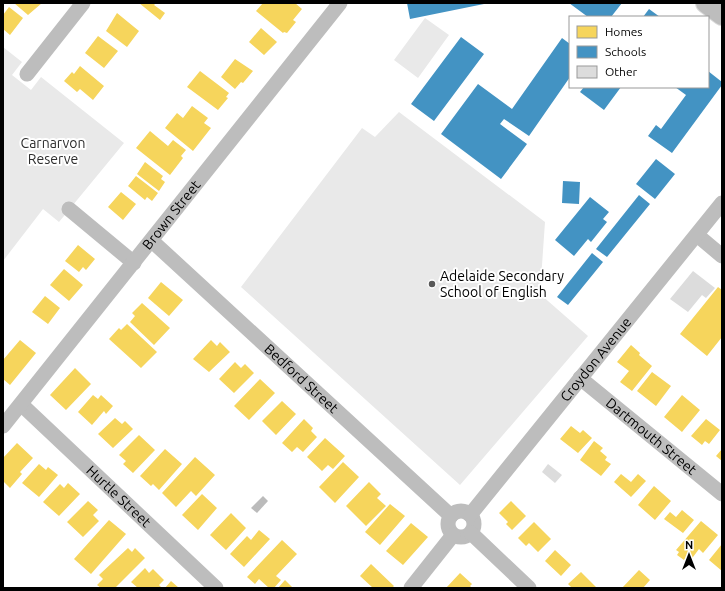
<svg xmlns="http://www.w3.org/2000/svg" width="725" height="591" viewBox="0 0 725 591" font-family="Ubuntu,sans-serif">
<rect width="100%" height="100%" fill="#fff"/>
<path fill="#e9e9e9" d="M425,18L449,35L418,78L394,60Z
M3,47L22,62L12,75L31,90L41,77L124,143L59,222L43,209L3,261Z
M399,112L545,222L540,294L588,336L460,485L241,287L362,128L375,137Z"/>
<path fill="#bbb" d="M263,496L268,501L257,513L251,508Z"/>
<path fill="#f6d55c" d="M14,3H42L28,15Z
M139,3H156L154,5L165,13L160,20Z
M263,3H295L302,9L293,20L296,22L287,33L284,32L283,33L256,11Z
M9,7L23,18L10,35L3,29V15Z
M117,13L139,31L127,47L106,31Z
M261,28L277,42L264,55L249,42Z
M98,36L118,51L104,68L85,53Z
M235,59L253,71L243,83L241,82L235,89L221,77Z
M80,66L104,86L93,100L80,89L77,92L64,81L72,72L74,74Z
M200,71L229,93L226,97L228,98L218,110L187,87Z
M192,106L208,118L204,123L211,128L193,151L165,128L177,113L183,118Z
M150,131L168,146L173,140L186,150L181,156L183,158L170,175L136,148Z
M145,162L163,176L161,179L165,182L159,191L137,174Z
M136,176L158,193L152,201L147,197L145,200L128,186Z
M121,192L136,204L123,220L108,207Z
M78,245L95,259L86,270L83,267L79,272L65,261Z
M64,269L83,285L69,301L50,285Z
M161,282L183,300L169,316L148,298Z
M718,287L722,290V337L707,356L680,334Z
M45,296L60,308L48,324L32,312Z
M142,303L170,328L154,345L130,322L135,316L132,313Z
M127,324L157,352L141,368L109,339L119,328L121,330Z
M20,340L36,353L10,385L3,379V360Z
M211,340L217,346L220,342L230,352L209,372L193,359Z
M631,345L640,353L639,355L652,366L632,391L620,382L629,371L617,362Z
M235,362L241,368L245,364L254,373L234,393L219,379Z
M75,368L91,384L66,410L50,395Z
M652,372L671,386L656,406L637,391Z
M260,379L275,393L249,420L234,406Z
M93,395L98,399L101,395L113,406L106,414L104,411L92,425L78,412Z
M682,395L700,410L682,432L664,417Z
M282,401L296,414L276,435L262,421Z
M115,418L122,424L125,421L133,429L113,448L98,434Z
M304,419L313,428L311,431L317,437L303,452L297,447L292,452L282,443Z
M706,419L720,430L709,444L705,441L702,445L691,436Z
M571,426L580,433L583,430L592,438L578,453L560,439Z
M139,435L155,450L133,473L123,464L126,461L119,455Z
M325,438L345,456L333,469L328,465L322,471L307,457Z
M594,441L603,448L600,451L607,457L605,460L611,464L601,476L580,460Z
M17,443L33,458L20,472L22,474L10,488L3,481V458Z
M165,449L182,464L159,490L153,484L151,486L140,476Z
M722,449V461L716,456Z
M195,457L215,475L196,496L191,491L176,507L162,493Z
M343,462L359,477L335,503L319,487Z
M39,464L46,470L48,467L58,475L39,497L22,483Z
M621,474L631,482L638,474L646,481L631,497L614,482Z
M369,482L381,494L377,498L386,506L366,526L346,506Z
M68,483L80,494L59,516L43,502L60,484L64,488Z
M654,486L671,501L655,520L638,505Z
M202,494L217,508L198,530L182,515Z
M88,501L98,510L93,515L99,521L83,537L67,522Z
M511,501L526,516L512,530L506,524L508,522L499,513Z
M390,504L405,516L380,545L365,532Z
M682,510L694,520L683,533L664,519L670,512L676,517Z
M231,513L246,528L226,550L210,535Z
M109,520L126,534L91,574L74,559Z
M701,521L718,535L703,553L699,549L690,561L686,558L684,560L677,555L679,552L676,550Z
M534,522L551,539L538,552L529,543L526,546L518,538Z
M411,523L428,537L403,565L386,551Z
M259,530L270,539L244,567L230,554L247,536L251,540Z
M282,540L297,554L276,576L281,580L274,588H269L259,579L255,584L247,577Z
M722,544V571L709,560Z
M128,548L132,552L135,548L145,558L115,588H101L97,585L103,579L99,575Z
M555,550L571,565L561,576L545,561Z
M371,564L394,586L392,588H373L360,576Z
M145,568L149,573L153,569L164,580L159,585L162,588H138L131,582Z
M639,570L650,580L643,588H622Z
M581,572L596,587L595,588H572L568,584Z
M460,573L472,584L470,586L472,588H446Z
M285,580L293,588H278Z
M171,581L179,588H165Z"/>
<path fill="#4393c3" d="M407,3H484V4L410,19Z
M569,3H622L611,17H588Z
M649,9L660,17H643Z
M461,37L484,54L434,121L411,104Z
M562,38L570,44V77L529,136L504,119L500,124L527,144L501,179L441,134L478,84L512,109Z
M708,71L722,82V85L672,153L648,136L656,125L661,129L686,95L675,87H708Z
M584,87H621L604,110L580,92Z
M656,159L675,174L655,199L636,184Z
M563,181L580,182L579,204L562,203Z
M639,195L650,204L607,257L596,249Z
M590,197L609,212L603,219L607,222L591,242L588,239L574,256L555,240Z
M592,253L603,262L568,305L557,297Z"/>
<path fill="#dcdcdc" d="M693,271L715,288L706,298L702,295L688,312L670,299Z
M548,464L562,475L555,483L542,472Z"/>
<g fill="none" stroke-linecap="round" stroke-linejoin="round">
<g stroke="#dbdbdb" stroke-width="22">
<path id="major" d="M706,3L722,15"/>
</g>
<g stroke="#bdbdbd" stroke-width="15">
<path d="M27,74L83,3"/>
<path d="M69,209L134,263"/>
<path d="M697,235L722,256"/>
<path id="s1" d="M152,241L451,516"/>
<path id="s2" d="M580,378L722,494"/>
<path id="s3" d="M22,405L216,588"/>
<path id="s4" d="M3,426L340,3"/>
<circle cx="461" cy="524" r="13"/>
<path id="s5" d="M470,515L722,203"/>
<path d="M471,533L529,588"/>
<path d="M411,588L453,535"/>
</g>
<use href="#major" stroke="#bdbdbd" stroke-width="20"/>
</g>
<circle fill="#595959" stroke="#fff" stroke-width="1.5" cx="432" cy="284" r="4"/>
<g text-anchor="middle" stroke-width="4" stroke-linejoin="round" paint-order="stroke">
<g font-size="14" fill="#2e2e2e" stroke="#fff">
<text x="53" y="148">Carnarvon<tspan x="53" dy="16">Reserve</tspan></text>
</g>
<g font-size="14" fill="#000" stroke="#fff">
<text dy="5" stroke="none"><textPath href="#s4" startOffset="270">Brown Street</textPath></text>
<text dy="5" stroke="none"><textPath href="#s5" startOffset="200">Croydon Avenue</textPath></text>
<text dy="5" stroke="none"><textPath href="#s1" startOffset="203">Bedford Street</textPath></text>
<text dy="5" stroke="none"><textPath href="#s2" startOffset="92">Dartmouth Street</textPath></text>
<text dy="5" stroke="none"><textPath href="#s3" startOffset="133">Hurtle Street</textPath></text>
</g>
<g font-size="14" fill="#000" stroke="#fff" text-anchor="start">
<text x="440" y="281">Adelaide Secondary<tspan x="440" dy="16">School of English</tspan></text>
</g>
</g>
<rect width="725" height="591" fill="none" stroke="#000000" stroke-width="8"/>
<rect x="569" y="16" width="140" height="72" fill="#ffffff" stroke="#999999"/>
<rect x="577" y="26" width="20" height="12" fill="#f6d55c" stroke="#999999"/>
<text x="605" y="36" font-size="12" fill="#000000">Homes</text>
<rect x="577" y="46" width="20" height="12" fill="#4393c3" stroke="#999999"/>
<text x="605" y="56" font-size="12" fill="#000000">Schools</text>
<rect x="577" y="66" width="20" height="12" fill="#dcdcdc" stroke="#999999"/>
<text x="605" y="76" font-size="12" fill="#000000">Other</text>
<g transform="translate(689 555)" stroke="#ffffff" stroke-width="3" paint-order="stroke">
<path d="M0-3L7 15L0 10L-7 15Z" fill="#000000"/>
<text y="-6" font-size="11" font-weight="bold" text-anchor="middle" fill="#000000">N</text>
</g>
</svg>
